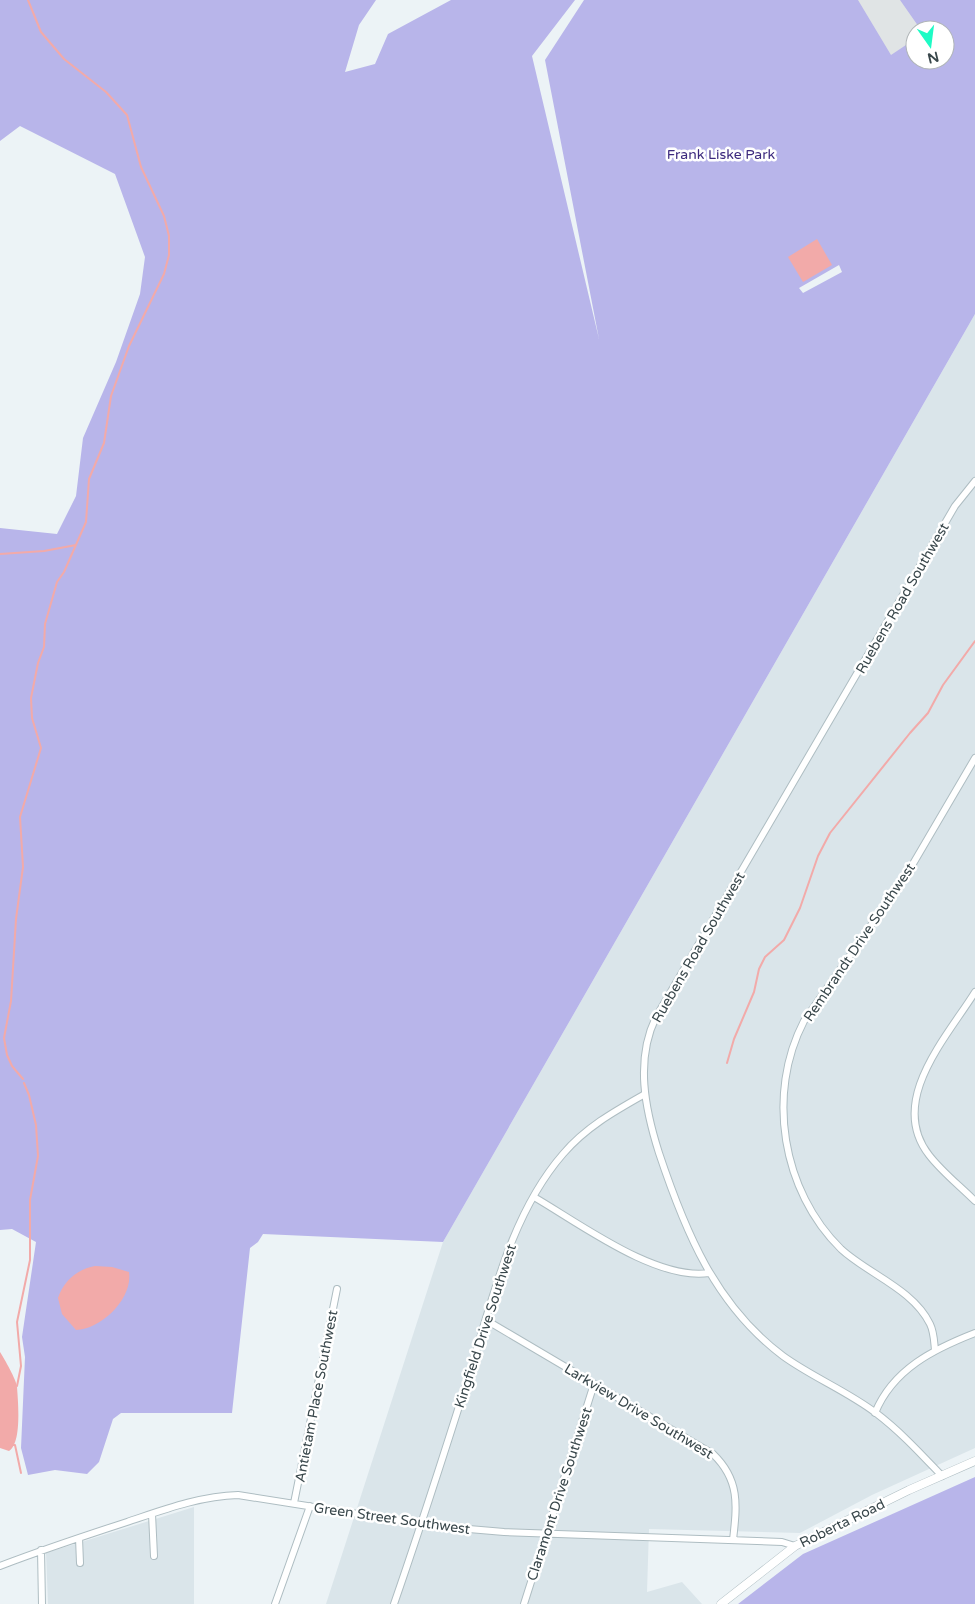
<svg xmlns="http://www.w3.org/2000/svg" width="975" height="1604" viewBox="0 0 975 1604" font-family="'Varela Round',sans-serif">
<rect width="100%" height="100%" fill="#ecf3f6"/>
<path fill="#dae5ea" d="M975,314V1448L872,1495L800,1533L649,1529L647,1592L682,1582L702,1604H326L443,1242Z
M194,1507V1604H48L46,1553Z"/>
<path fill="#b8b5ea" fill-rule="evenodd" d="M0,0H376L359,25L345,72L375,64L388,34L451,0H575L532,56L599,339L545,60L584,0H975V314L443,1242L263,1234L258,1242L250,1248L232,1413H121L113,1419L99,1462L87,1474L55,1470L28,1475L21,1448L25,1357L22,1337L36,1242L12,1229L0,1230V528L57,534L76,496L83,438L116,362L140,294L145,257L115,174L20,126L0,141ZM915,30H945V60H915ZM839,265L842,272L803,293L799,288Z
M975,1477V1604H738L803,1554Z"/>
<path fill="#e0e4e5" d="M858,0H900L921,30H915V39L891,55Z"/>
<path fill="#f2aaa9" d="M817,239L832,265L803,282L788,257Z
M95,1266L112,1267L129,1272C133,1298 102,1329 76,1330L62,1314L58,1298C64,1280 78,1269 95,1266Z
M0,1352C4,1358 17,1381 17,1387C18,1401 22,1443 9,1451L0,1448Z"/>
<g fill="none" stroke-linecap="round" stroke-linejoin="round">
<path stroke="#f2aaa9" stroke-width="2" d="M0,554L44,551L76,545
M727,1063L734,1039L754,992L759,969L765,957L784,940L800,908L818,856L830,833L910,733L928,713L943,685L975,641
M23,1079L12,1066L7,1055L4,1038L11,1001L16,919L23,867L20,817L41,748L32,718L31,698L38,663L44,647L45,624L57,582L64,572L86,522L89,479L104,443L111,396L129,346L164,274L169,255V236L164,216L141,167L127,115L106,92L64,59L41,32L28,0
M17,1386L21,1366L17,1322L30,1260V1200L38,1156L36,1125L29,1095L24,1083
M13,1445H15L21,1473"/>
<g stroke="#aebdc2" stroke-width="8">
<path id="minor" d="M975,992C947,1037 887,1101 929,1155C942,1172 960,1186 975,1201
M534,1197C579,1223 656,1281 709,1273
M486,1320L713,1454C740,1480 737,1505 733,1540
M935,1350C934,1341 934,1332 930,1324C913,1289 868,1274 841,1249C782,1191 766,1094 804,1021L907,874L975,758
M875,1413C893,1369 934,1349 975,1333
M942,1476C921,1454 901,1432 876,1413C847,1391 812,1377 783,1356C715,1305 685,1231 659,1153C645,1109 635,1060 656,1017L955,506L975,481
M294,1503L337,1289
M152,1514L154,1556
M79,1538L80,1563
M41,1550L42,1604
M0,1566C42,1550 84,1536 127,1522C163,1510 200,1496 238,1495L434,1526L504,1532L782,1542L795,1546
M275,1604L310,1506
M394,1604C420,1529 444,1454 468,1378C492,1302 510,1215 563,1154C586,1127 615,1111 645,1094
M524,1604L594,1384"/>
</g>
<g stroke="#aebdc2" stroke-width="9">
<path id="tertiary" d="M721,1604L795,1546L909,1490L975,1461"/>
</g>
<use href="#minor" stroke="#fff" stroke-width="6"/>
<use href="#tertiary" stroke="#fff" stroke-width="8"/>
</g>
<g text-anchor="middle" stroke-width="5" stroke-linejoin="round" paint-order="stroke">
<g font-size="14" fill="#3d2a7e" stroke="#fff">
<text x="721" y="159">Frank Liske Park</text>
</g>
<g font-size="14" fill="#39474b" stroke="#fff">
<text transform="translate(902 598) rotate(-60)" y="5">Ruebens Road Southwest</text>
<text transform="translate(859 942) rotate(-56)" y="5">Rembrandt Drive Southwest</text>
<text transform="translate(698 947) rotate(-60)" y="5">Ruebens Road Southwest</text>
<text transform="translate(485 1326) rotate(-72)" y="5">Kingfield Drive Southwest</text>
<text transform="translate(316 1396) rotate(-79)" y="5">Antietam Place Southwest</text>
<text transform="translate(639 1411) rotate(31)" y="5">Larkview Drive Southwest</text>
<text transform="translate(559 1494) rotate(-72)" y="5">Claramont Drive Southwest</text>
<text transform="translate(392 1518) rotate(8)" y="5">Green Street Southwest</text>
<text transform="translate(842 1523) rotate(-26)" y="5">Roberta Road</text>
</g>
</g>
<g transform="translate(930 45) rotate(166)"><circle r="24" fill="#ffffff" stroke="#b0b5b7"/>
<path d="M0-4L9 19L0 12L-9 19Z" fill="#1efbc5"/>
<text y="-8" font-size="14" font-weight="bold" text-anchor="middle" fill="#39474b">N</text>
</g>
</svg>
